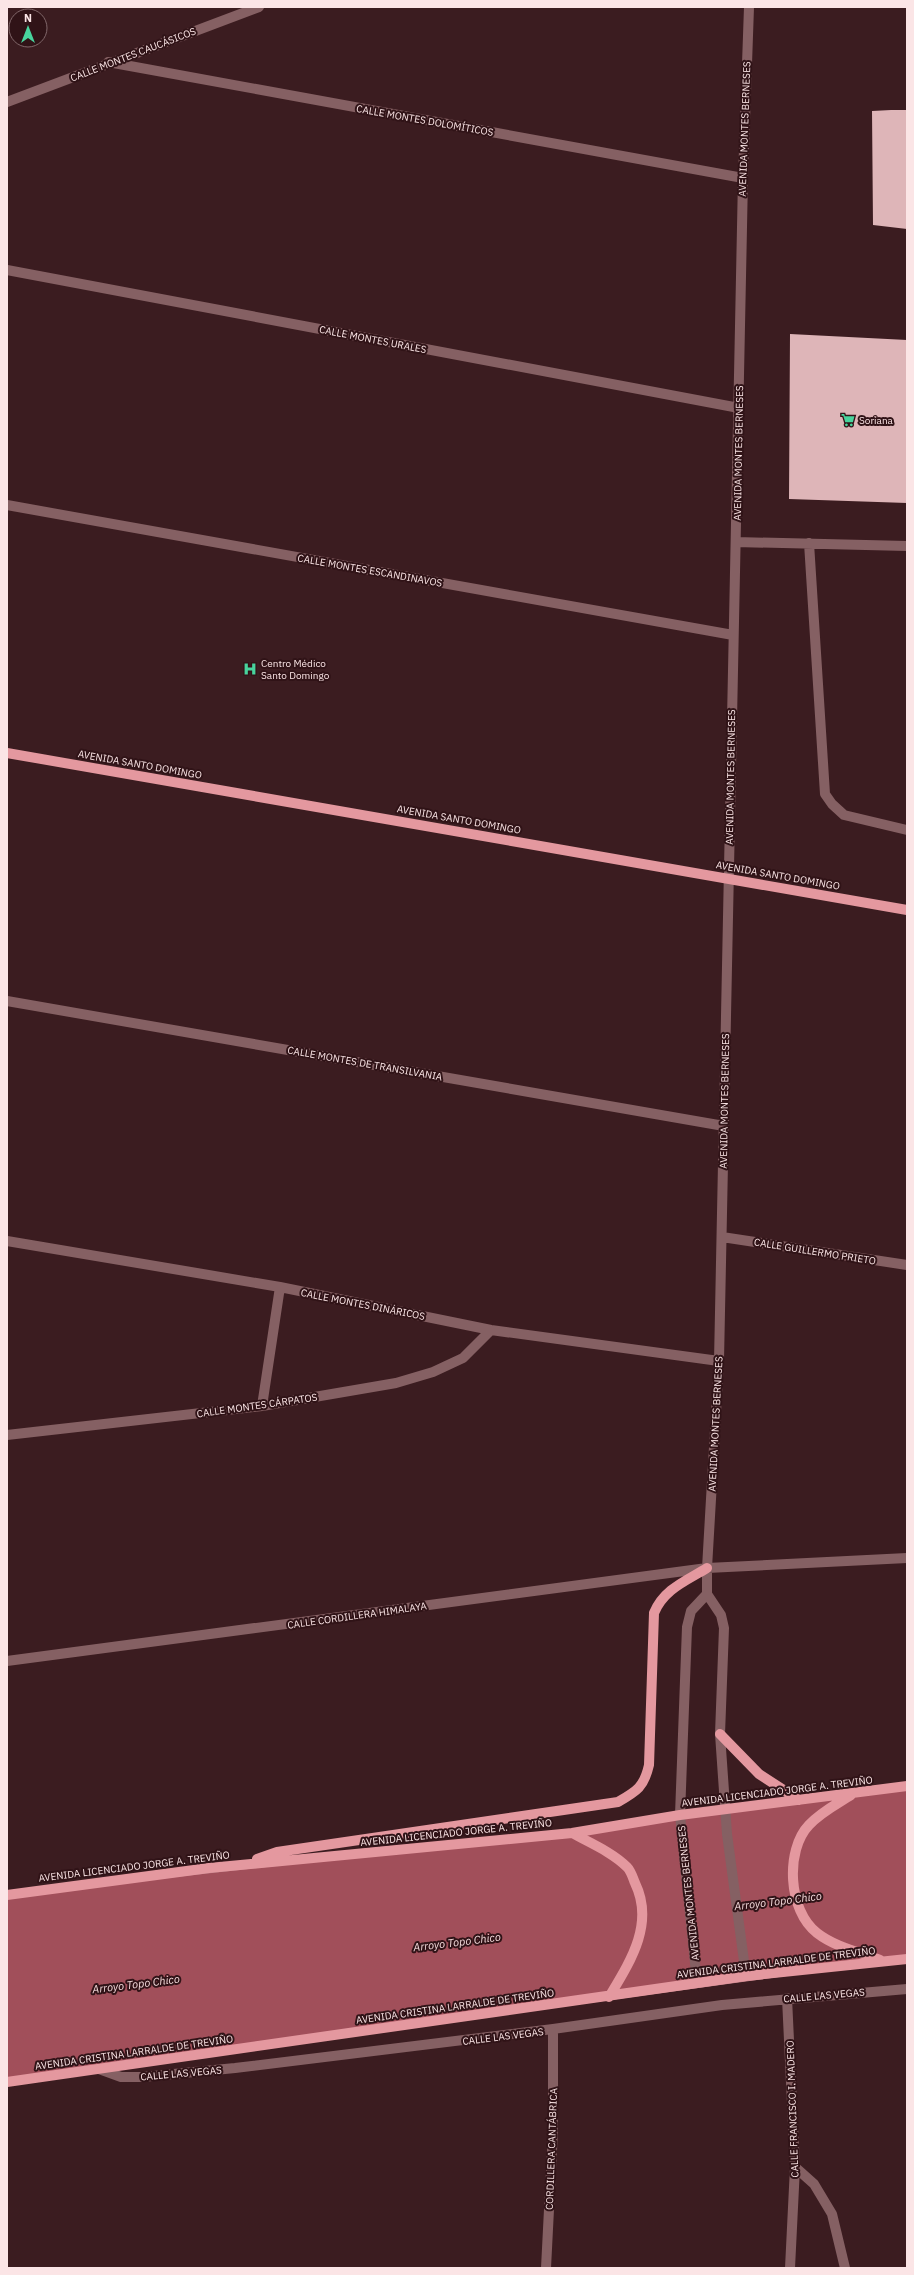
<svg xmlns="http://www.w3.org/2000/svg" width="914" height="2275" viewBox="0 0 914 2275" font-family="'IBM Plex Sans',sans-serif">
<rect width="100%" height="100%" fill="#3b1c20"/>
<path fill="#a14f5a" stroke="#bc7c84" d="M907,1786V1959L7,2082V1895L572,1833Z"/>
<path fill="#deb5b8" d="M891,110H907V229L873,225L872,111Z
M790,334L907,340V503L789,499Z"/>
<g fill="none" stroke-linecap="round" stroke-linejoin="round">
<path stroke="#856063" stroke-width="10" d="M108,62L743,178
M7,102L259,7
M7,270L739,408
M7,505L733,635
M736,542L907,546
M809,543L825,794L832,804L844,815L907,830
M7,1001L724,1126
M722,1237L907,1265
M7,1241L280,1287L491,1330L719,1361
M262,1406L280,1287
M7,1435L262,1406L396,1383L433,1372L463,1358L491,1330
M7,1661L707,1568L907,1558
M746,1976L727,1834L720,1734L724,1628L721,1615L707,1594V1568L719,1361L743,178L749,7
M697,1983L680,1815L687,1627L691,1611L707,1594
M787,1998L795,2167L790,2268
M99,2069L121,2077H143L235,2068L553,2029L722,2005L907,1989
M795,2167L814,2184L832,2214L845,2268
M546,2268L553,2131V2029"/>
<path stroke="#e4989f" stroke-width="10" d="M7,753L907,910
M720,1734L759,1774L799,1800
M851,1795C837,1804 821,1812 809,1825C785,1850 788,1911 817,1933C835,1947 859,1952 880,1960
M572,1833C590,1843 612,1852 627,1867C631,1871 633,1878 635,1883C655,1924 630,1962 609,1997
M257,1859L277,1852L618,1802C637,1791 644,1787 649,1765L654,1613C664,1589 686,1581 707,1568
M7,1895L209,1868L572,1833L680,1815L907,1786
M7,2082L746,1976L907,1959"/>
</g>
<defs>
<g id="supermarket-bare" transform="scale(1.08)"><path d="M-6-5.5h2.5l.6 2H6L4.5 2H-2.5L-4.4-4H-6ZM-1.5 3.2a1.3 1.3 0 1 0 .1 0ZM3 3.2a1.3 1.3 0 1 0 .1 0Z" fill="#48d49d" stroke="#301317" stroke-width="2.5" paint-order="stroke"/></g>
<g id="hospital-bare" transform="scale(1.08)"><path d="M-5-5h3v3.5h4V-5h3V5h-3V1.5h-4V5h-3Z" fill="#48d49d" stroke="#301317" stroke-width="2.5" paint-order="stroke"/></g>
</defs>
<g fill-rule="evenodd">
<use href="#supermarket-bare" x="848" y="420"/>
<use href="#hospital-bare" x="250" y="669"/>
</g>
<g text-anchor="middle" stroke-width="4" stroke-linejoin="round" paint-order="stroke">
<g font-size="10" fill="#fbe5e6" stroke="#301317">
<text transform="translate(133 54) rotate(-21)" y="4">CALLE MONTES CAUCÁSICOS</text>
<text transform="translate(425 120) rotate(10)" y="4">CALLE MONTES DOLOMÍTICOS</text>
<text transform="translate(744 129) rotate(-88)" y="4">AVENIDA MONTES BERNESES</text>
<text transform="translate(373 339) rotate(11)" y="4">CALLE MONTES URALES</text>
<text transform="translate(738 453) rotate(-89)" y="4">AVENIDA MONTES BERNESES</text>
<text transform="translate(370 570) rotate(10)" y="4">CALLE MONTES ESCANDINAVOS</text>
<text transform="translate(140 764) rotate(10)" y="4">AVENIDA SANTO DOMINGO</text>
<text transform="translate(730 777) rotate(-89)" y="4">AVENIDA MONTES BERNESES</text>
<text transform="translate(459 819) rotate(10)" y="4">AVENIDA SANTO DOMINGO</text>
<text transform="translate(778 875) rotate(10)" y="4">AVENIDA SANTO DOMINGO</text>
<text transform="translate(365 1063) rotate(10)" y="4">CALLE MONTES DE TRANSILVANIA</text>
<text transform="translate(724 1101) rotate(-89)" y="4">AVENIDA MONTES BERNESES</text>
<text transform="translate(815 1251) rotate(9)" y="4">CALLE GUILLERMO PRIETO</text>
<text transform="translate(363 1304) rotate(11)" y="4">CALLE MONTES DINÁRICOS</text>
<text transform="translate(257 1405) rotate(-8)" y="4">CALLE MONTES CÁRPATOS</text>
<text transform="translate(715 1424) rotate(-87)" y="4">AVENIDA MONTES BERNESES</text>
<text transform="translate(357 1615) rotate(-8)" y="4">CALLE CORDILLERA HIMALAYA</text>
<text transform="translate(777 1791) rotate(-7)" y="4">AVENIDA LICENCIADO JORGE A. TREVIÑO</text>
<text transform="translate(456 1832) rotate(-6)" y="4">AVENIDA LICENCIADO JORGE A. TREVIÑO</text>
<text transform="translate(134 1866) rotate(-7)" y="4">AVENIDA LICENCIADO JORGE A. TREVIÑO</text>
<text transform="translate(688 1893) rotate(-96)" y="4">AVENIDA MONTES BERNESES</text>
<text transform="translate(776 1962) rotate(-7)" y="4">AVENIDA CRISTINA LARRALDE DE TREVIÑO</text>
<text transform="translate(824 1995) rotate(-5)" y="4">CALLE LAS VEGAS</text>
<text transform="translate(455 2006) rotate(-8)" y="4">AVENIDA CRISTINA LARRALDE DE TREVIÑO</text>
<text transform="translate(503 2036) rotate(-7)" y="4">CALLE LAS VEGAS</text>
<text transform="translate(134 2052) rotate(-8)" y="4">AVENIDA CRISTINA LARRALDE DE TREVIÑO</text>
<text transform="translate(181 2073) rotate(-5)" y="4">CALLE LAS VEGAS</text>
<text transform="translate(792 2109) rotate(-92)" y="4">CALLE FRANCISCO I. MADERO</text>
<text transform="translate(551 2149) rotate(-88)" y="4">CORDILLERA CANTÁBRICA</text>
</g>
<g font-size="10" fill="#fbe5e6" stroke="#301317" text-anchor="start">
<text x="859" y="424">Soriana</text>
<text x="261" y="667">Centro Médico<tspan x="261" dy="12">Santo Domingo</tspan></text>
</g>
<g font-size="11" font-style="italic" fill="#f6ddde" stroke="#301317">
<text transform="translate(778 1901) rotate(-7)" y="4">Arroyo Topo Chico</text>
<text transform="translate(457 1942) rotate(-7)" y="4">Arroyo Topo Chico</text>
<text transform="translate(136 1984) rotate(-7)" y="4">Arroyo Topo Chico</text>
</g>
</g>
<rect width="914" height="2275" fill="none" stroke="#fbe5e6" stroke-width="16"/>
<g transform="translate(28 28)"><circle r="19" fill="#301317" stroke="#81676a"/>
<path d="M0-3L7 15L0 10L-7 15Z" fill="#48d49d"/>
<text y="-6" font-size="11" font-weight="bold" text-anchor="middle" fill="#fbe5e6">N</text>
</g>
</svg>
